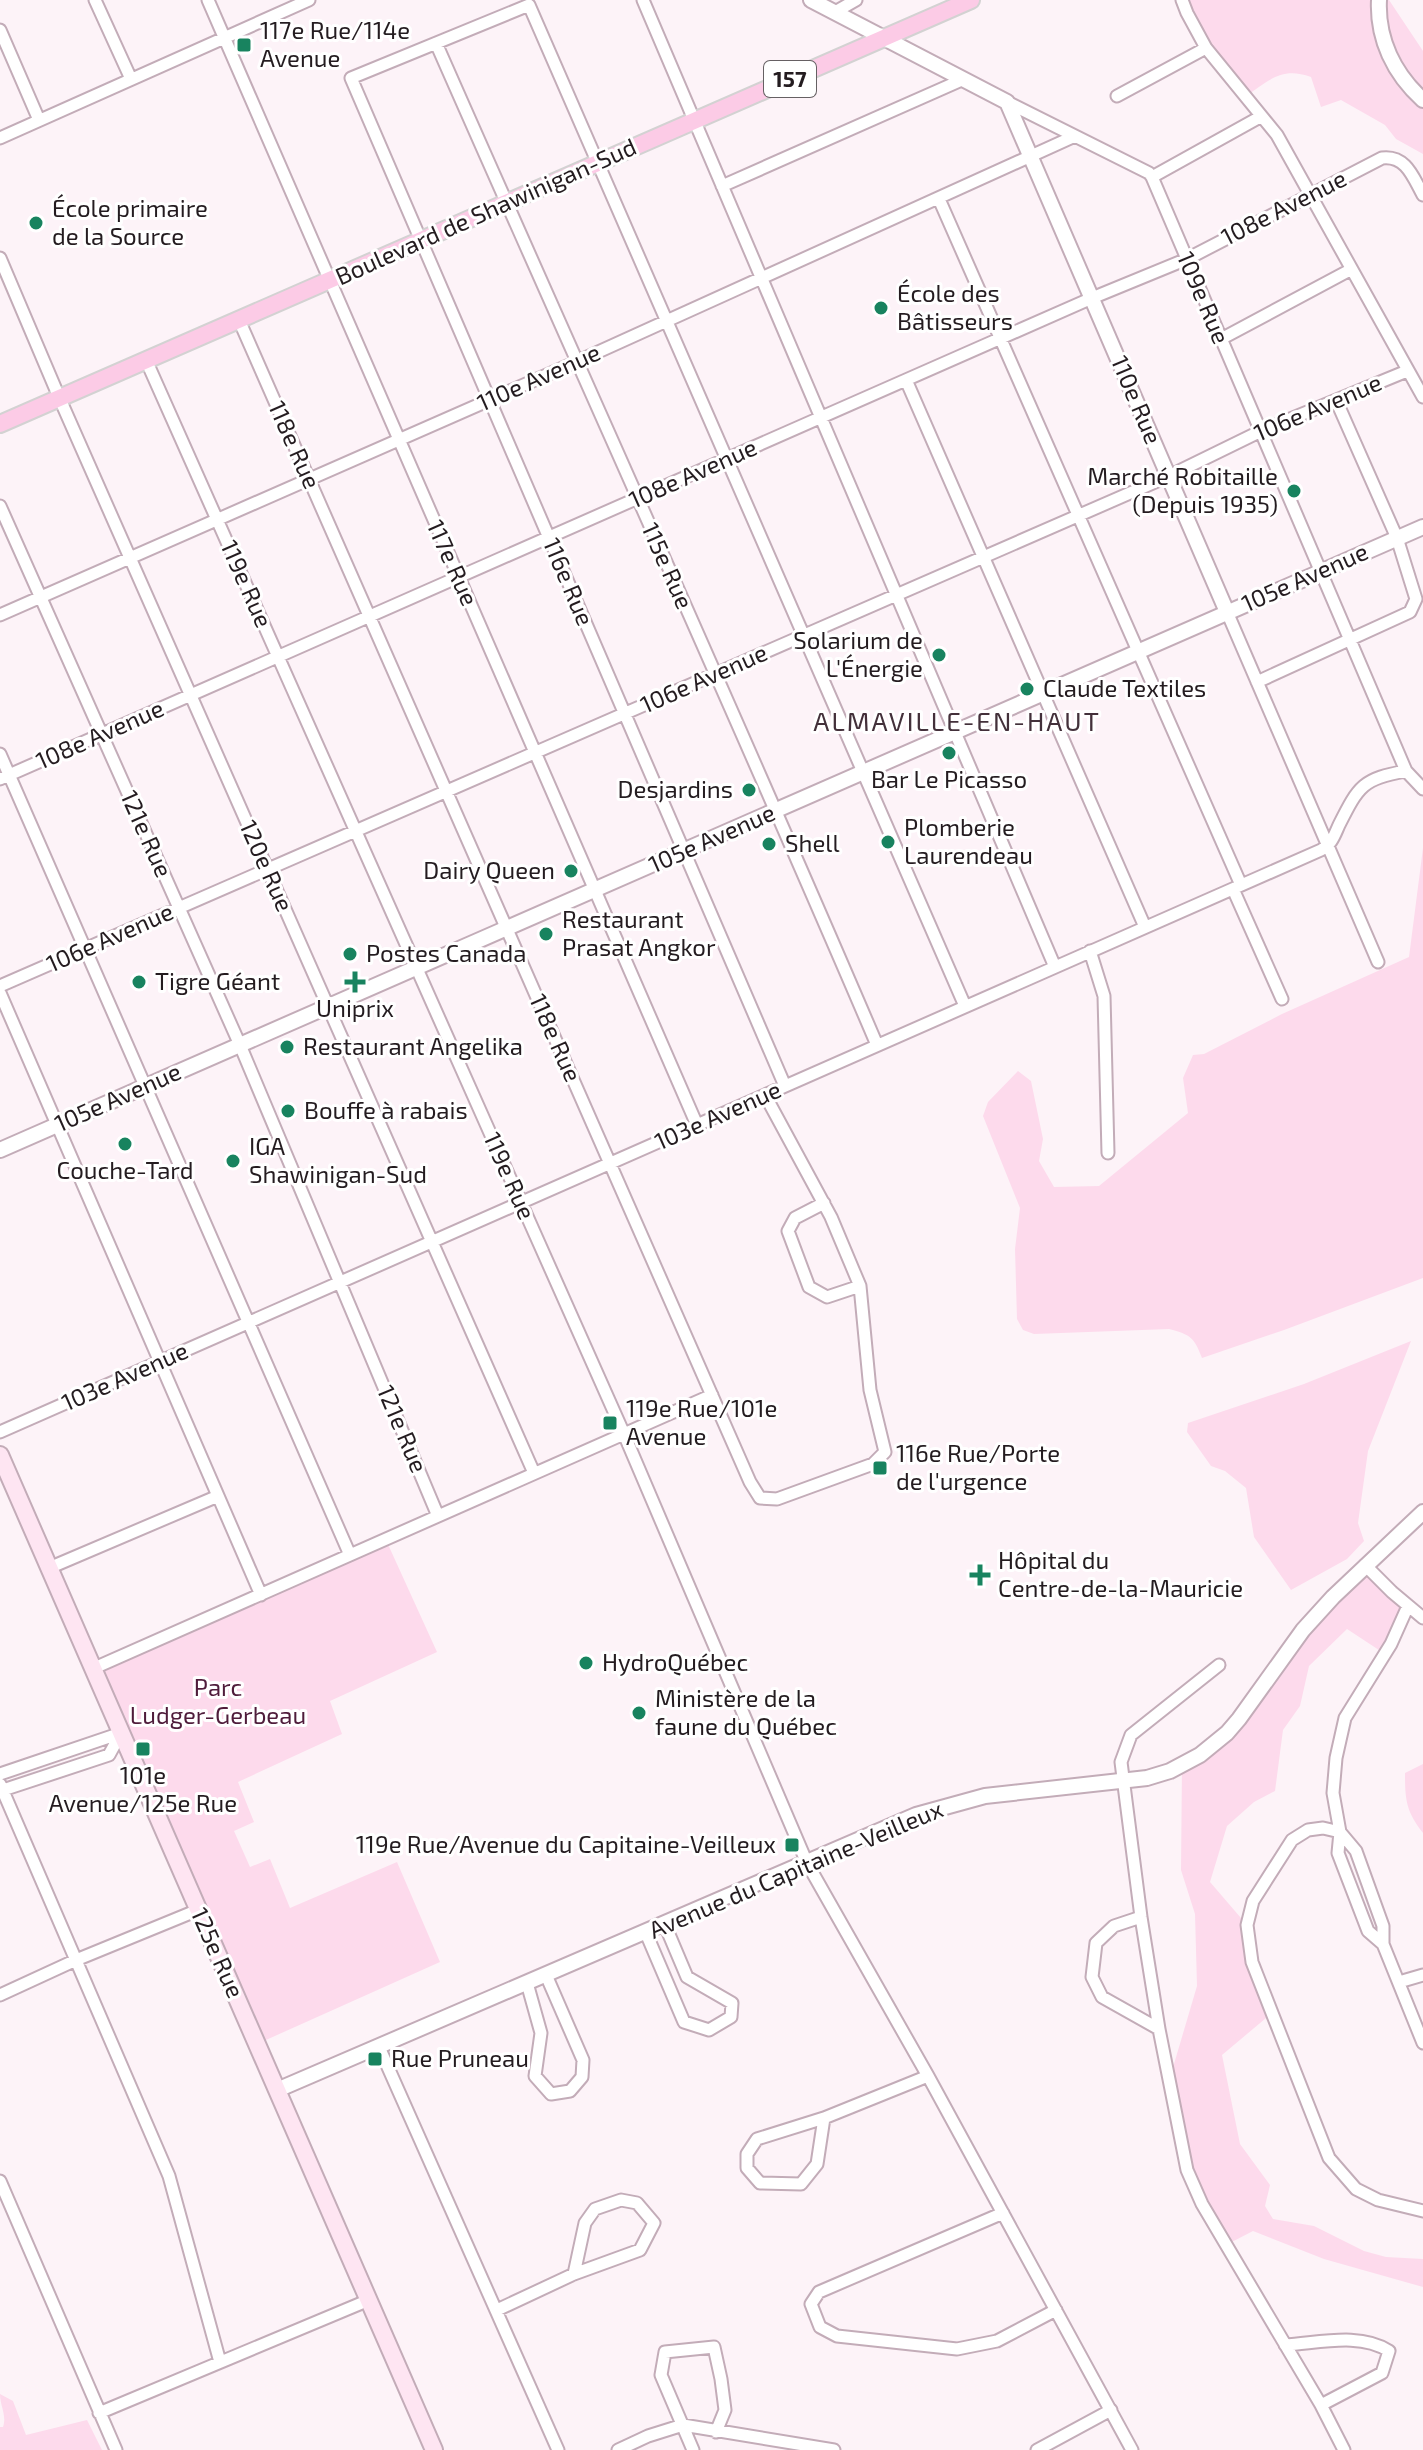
<svg xmlns="http://www.w3.org/2000/svg" width="1423" height="2450" viewBox="0 0 1423 2450" font-family="'Exo 2',sans-serif">
<rect width="100%" height="100%" fill="#fdf3f8"/>
<path fill="#fddaec" d="M1182,0H1389L1423,51V154L1396,139L1385,125L1341,100L1321,107L1311,77C1281,66 1269,81 1244,97L1206,48Z
M1423,848V1278L1284,1330L1202,1358C1194,1337 1191,1335 1169,1329L1034,1334L1023,1330L1017,1319L1015,1249L1020,1208L983,1116L988,1102L1018,1071L1031,1081L1043,1139L1039,1161L1054,1187L1099,1186L1188,1113L1183,1078L1193,1055L1204,1054L1282,1014L1409,957Z
M1411,1341L1368,1451L1358,1523L1364,1541L1347,1559L1291,1590L1254,1537L1246,1488L1225,1471L1211,1466L1187,1432L1188,1423L1304,1384Z
M386,1540L437,1652L330,1701L342,1734L238,1782L254,1822L234,1831L250,1867L270,1859L290,1908L397,1862L440,1962L257,2044L92,1669Z
M1365,1565L1408,1606L1385,1654L1347,1629L1309,1666L1300,1706L1283,1730L1275,1791L1254,1802L1227,1826L1210,1882L1247,1925L1272,2013L1222,2055L1240,2144L1270,2185L1265,2206L1273,2219L1314,2226L1364,2251L1386,2257L1423,2259V2287L1324,2259L1253,2231L1226,2245L1202,2204L1169,2081L1197,1986L1195,1914L1181,1870L1182,1765L1250,1705Z
M1423,1764V1833C1406,1811 1405,1800 1405,1773Z
M0,2394L13,2401L26,2435L87,2420L102,2450H0V2427H3C7,2415 0,2406 0,2394Z"/>
<g fill="none" stroke-linecap="round" stroke-linejoin="round">
<g stroke="#c3acb8" stroke-width="15">
<path id="minor" d="M95,0L131,79
M208,0L697,1125
M643,0L1055,967
M1182,0L1187,13L1206,48L1277,135L1423,397
M835,12L856,0
M0,30L39,120
M436,43C583,377 734,710 877,1045
M1117,96L1206,48
M1007,102L1149,173L1152,177L1406,771L1423,789
M0,138L309,0
M1152,177L1260,117
M722,186L964,79
M939,199L1241,885
M0,258L59,397L534,1473
M239,320L750,1482L760,1498L777,1499L873,1464L885,1452L870,1390L860,1286L831,1217L765,1095
M1221,339L1350,270
M146,360L624,1434L807,1863L928,2076L1132,2450
M906,380L1145,927
M0,506L240,1045L438,1516
M1227,612L1378,962
M0,615L576,362L1075,136
M1257,682L1410,612L1416,599L1397,538L1336,400
M0,754L350,1555
M0,779L1092,298L1187,259L1382,158C1406,155 1413,177 1423,195
M1233,889L1282,999
M1090,951L1104,996L1108,1153
M0,986L1169,476L1261,431L1407,371
M0,993L261,1595
M785,1086L351,78L529,5L965,1006
M824,1203L795,1218L788,1231L809,1287L827,1297L860,1286
M0,1432L1321,850C1332,844 1334,836 1339,825C1359,785 1363,779 1406,771
M1365,1565L1392,1592L1423,1618
M49,1568L218,1496
M1219,1665L1131,1735L1121,1762L1141,1917L1159,2029L1187,2170L1202,2204L1321,2405L1344,2450
M92,1669L712,1395
M0,1774L121,1733
M0,1784L169,2176L220,2362
M0,1791L109,1755L121,1733
M1340,1832L1323,1828L1308,1830L1292,1840L1253,1901L1247,1925L1252,1962L1329,2158L1356,2189L1378,2200L1423,2211
M1340,1832L1356,1851L1383,1926V1944L1423,2043
M1141,1917L1114,1926L1096,1943L1092,1977L1102,1997L1159,2029
M646,1933L684,2022L709,2030L731,2017L732,2003L687,1977L665,1925
M1383,1944L1368,1931L1338,1853L1340,1832L1333,1793L1336,1758L1345,1718L1391,1644L1408,1606
M1399,1982L1423,1975
M527,1983L541,2033L535,2076L551,2094L570,2091L582,2077L583,2060L546,1975
M0,1995L76,1960L198,1910
M379,2047L558,2450
M824,2118L817,2164L801,2184L760,2183L747,2168V2154L757,2139L824,2118L928,2076
M0,2181L116,2450
M1003,2213L819,2292L811,2304L820,2327L837,2336L957,2349L997,2341L1056,2310
M497,2310L574,2274L640,2250L654,2223L637,2203L621,2200L595,2209L585,2223L574,2274
M1285,2345C1319,2343 1360,2332 1389,2351L1382,2373L1321,2405
M99,2413L369,2300
M618,2450L648,2436L683,2425L834,2450
M693,2450L661,2375L665,2352L714,2347L721,2379L725,2410L716,2432
M1037,2450L1111,2410"/>
</g>
<g stroke="#c3acb8" stroke-width="18">
<path id="tertiary" d="M811,0L1007,102L1227,612
M1379,0C1377,39 1394,74 1423,100
M0,1150L1423,527
M277,2090L916,1815L985,1796L1147,1778L1170,1771L1200,1755L1227,1733L1239,1719L1303,1630L1333,1597L1423,1512"/>
</g>
<g stroke="#c3acb8" stroke-width="20">
<path id="secondary" d="M0,1455L434,2450"/>
</g>
<g stroke="#d3d2d2" stroke-width="20">
<path id="primary" d="M0,424L971,0"/>
</g>
<use href="#minor" stroke="#fff" stroke-width="11"/>
<use href="#tertiary" stroke="#fff" stroke-width="14"/>
<use href="#secondary" stroke="#fee5f2" stroke-width="16"/>
<use href="#primary" stroke="#fccbe6" stroke-width="16"/>
</g>
<g fill="#18835f" stroke="#fff" stroke-width="3">
<rect x="236" y="37" width="16" height="16" rx="4"/>
<circle cx="36" cy="223" r="8"/>
<circle cx="881" cy="308" r="8"/>
<circle cx="1294" cy="491" r="8"/>
<circle cx="939" cy="655" r="8"/>
<circle cx="1027" cy="689" r="8"/>
<circle cx="949" cy="753" r="8"/>
<circle cx="749" cy="790" r="8"/>
<circle cx="888" cy="842" r="8"/>
<circle cx="769" cy="844" r="8"/>
<circle cx="571" cy="871" r="8"/>
<circle cx="546" cy="934" r="8"/>
<circle cx="350" cy="954" r="8"/>
<circle cx="139" cy="982" r="8"/>
<path d="M351 970h8v8h8v8h-8v8h-8v-8h-8v-8h8z"/>
<circle cx="287" cy="1047" r="8"/>
<circle cx="288" cy="1111" r="8"/>
<circle cx="125" cy="1144" r="8"/>
<circle cx="233" cy="1161" r="8"/>
<rect x="602" y="1415" width="16" height="16" rx="4"/>
<rect x="872" y="1460" width="16" height="16" rx="4"/>
<path d="M976 1563h8v8h8v8h-8v8h-8v-8h-8v-8h8z"/>
<circle cx="586" cy="1663" r="8"/>
<circle cx="639" cy="1713" r="8"/>
<rect x="135" y="1741" width="16" height="16" rx="4"/>
<rect x="784" y="1837" width="16" height="16" rx="4"/>
<rect x="367" y="2051" width="16" height="16" rx="4"/>
</g>
<g text-anchor="middle" stroke-width="6" stroke-linejoin="round" paint-order="stroke">
<rect fill="#fff" stroke="#666063" stroke-width="2" x="764" y="61" width="52" height="36" rx="6"/>
<g font-size="22" font-weight="bold" fill="#241c20">
<text x="790" y="87">157</text>
</g>
<g font-size="24" fill="#241c20" stroke="#fff" text-anchor="start">
<text x="260" y="39">117e Rue/114e<tspan x="260" dy="28">Avenue</tspan></text>
<text x="52" y="217">École primaire<tspan x="52" dy="28">de la Source</tspan></text>
<text x="897" y="302">École des<tspan x="897" dy="28">Bâtisseurs</tspan></text>
<text x="1278" y="485" text-anchor="end">Marché Robitaille<tspan x="1278" dy="28">(Depuis 1935)</tspan></text>
<text x="923" y="649" text-anchor="end">Solarium de<tspan x="923" dy="28">L'Énergie</tspan></text>
<text x="1043" y="697">Claude Textiles</text>
<text x="949" y="788" text-anchor="middle">Bar Le Picasso</text>
<text x="733" y="798" text-anchor="end">Desjardins</text>
<text x="904" y="836">Plomberie<tspan x="904" dy="28">Laurendeau</tspan></text>
<text x="785" y="852">Shell</text>
<text x="555" y="879" text-anchor="end">Dairy Queen</text>
<text x="562" y="928">Restaurant<tspan x="562" dy="28">Prasat Angkor</tspan></text>
<text x="366" y="962">Postes Canada</text>
<text x="155" y="990">Tigre Géant</text>
<text x="355" y="1017" text-anchor="middle">Uniprix</text>
<text x="303" y="1055">Restaurant Angelika</text>
<text x="304" y="1119">Bouffe à rabais</text>
<text x="249" y="1155">IGA<tspan x="249" dy="28">Shawinigan-Sud</tspan></text>
<text x="125" y="1179" text-anchor="middle">Couche-Tard</text>
<text x="626" y="1417">119e Rue/101e<tspan x="626" dy="28">Avenue</tspan></text>
<text x="896" y="1462">116e Rue/Porte<tspan x="896" dy="28">de l'urgence</tspan></text>
<text x="998" y="1569">Hôpital du<tspan x="998" dy="28">Centre-de-la-Mauricie</tspan></text>
<text x="602" y="1671">HydroQuébec</text>
<text x="655" y="1707">Ministère de la<tspan x="655" dy="28">faune du Québec</tspan></text>
<text x="143" y="1784" text-anchor="middle">101e<tspan x="143" dy="28">Avenue/125e Rue</tspan></text>
<text x="776" y="1853" text-anchor="end">119e Rue/Avenue du Capitaine-Veilleux</text>
<text x="391" y="2067">Rue Pruneau</text>
</g>
<g font-size="24" fill="#241c20" stroke="#fff">
<text transform="translate(1284 208) rotate(-27)" y="8">108e Avenue</text>
<text transform="translate(486 212) rotate(-24)" y="8">Boulevard de Shawinigan-Sud</text>
<text transform="translate(1203 298) rotate(67)" y="8">109e Rue</text>
<text transform="translate(539 378) rotate(-24)" y="8">110e Avenue</text>
<text transform="translate(1136 400) rotate(67)" y="8">110e Rue</text>
<text transform="translate(1318 408) rotate(-23)" y="8">106e Avenue</text>
<text transform="translate(294 445) rotate(66)" y="8">118e Rue</text>
<text transform="translate(693 474) rotate(-24)" y="8">108e Avenue</text>
<text transform="translate(452 563) rotate(66)" y="8">117e Rue</text>
<text transform="translate(667 566) rotate(66)" y="8">115e Rue</text>
<text transform="translate(1305 578) rotate(-24)" y="8">105e Avenue</text>
<text transform="translate(568 582) rotate(67)" y="8">116e Rue</text>
<text transform="translate(246 584) rotate(66)" y="8">119e Rue</text>
<text transform="translate(704 679) rotate(-24)" y="8">106e Avenue</text>
<text transform="translate(100 735) rotate(-24)" y="8">108e Avenue</text>
<text transform="translate(146 834) rotate(66)" y="8">121e Rue</text>
<text transform="translate(712 839) rotate(-24)" y="8">105e Avenue</text>
<text transform="translate(266 866) rotate(66)" y="8">120e Rue</text>
<text transform="translate(110 938) rotate(-24)" y="8">106e Avenue</text>
<text transform="translate(555 1038) rotate(66)" y="8">118e Rue</text>
<text transform="translate(118 1098) rotate(-24)" y="8">105e Avenue</text>
<text transform="translate(718 1116) rotate(-24)" y="8">103e Avenue</text>
<text transform="translate(509 1176) rotate(66)" y="8">119e Rue</text>
<text transform="translate(125 1377) rotate(-24)" y="8">103e Avenue</text>
<text transform="translate(402 1429) rotate(67)" y="8">121e Rue</text>
<text transform="translate(796 1870) rotate(-23)" y="8">Avenue du Capitaine-Veilleux</text>
<text transform="translate(217 1953) rotate(66)" y="8">125e Rue</text>
</g>
<g font-size="24" fill="#4f1c3b" stroke="#fff">
<text x="218" y="1696">Parc<tspan x="218" dy="28">Ludger-Gerbeau</tspan></text>
</g>
<g font-size="26" letter-spacing="2" fill="#43303a" stroke="#fff">
<text x="957" y="731">ALMAVILLE-EN-HAUT</text>
</g>
</g>
</svg>
